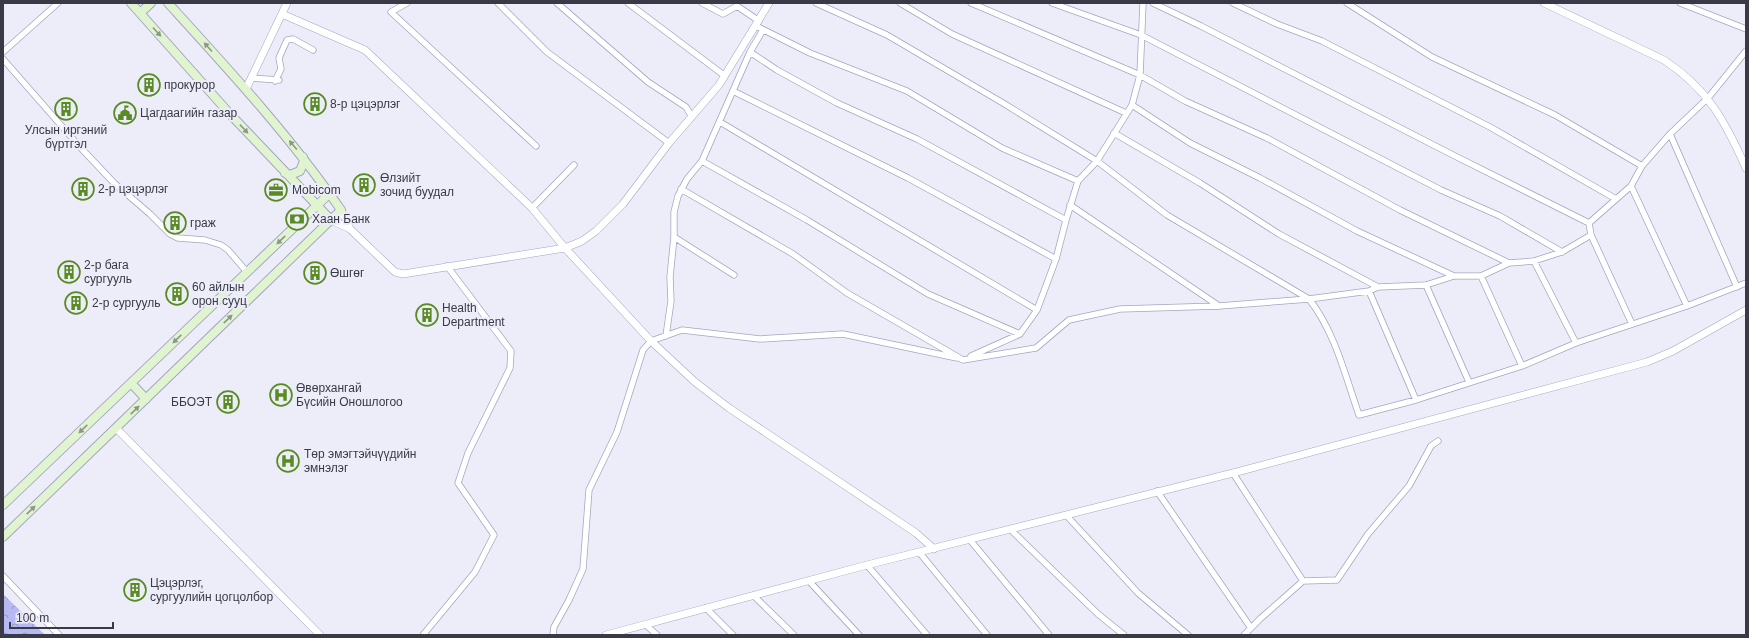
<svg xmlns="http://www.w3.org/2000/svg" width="1749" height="638" viewBox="0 0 1749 638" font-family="Arial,sans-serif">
<defs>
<pattern id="park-crowns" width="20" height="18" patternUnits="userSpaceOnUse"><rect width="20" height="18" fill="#b7b9f4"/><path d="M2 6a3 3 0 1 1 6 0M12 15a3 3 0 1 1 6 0" fill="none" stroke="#9697c7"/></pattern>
</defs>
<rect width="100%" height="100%" fill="#ecedf9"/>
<path fill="url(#park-crowns)" d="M3,594L45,635H3Z"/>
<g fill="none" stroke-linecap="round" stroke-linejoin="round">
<g stroke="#a4a6c2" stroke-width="7">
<path id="minor" d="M407,3L391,12L536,146
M498,3L547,52L669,143
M557,3L648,82L686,107L692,117
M628,3L725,76
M702,3L723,14L737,6L759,21
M816,3L887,35L1003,103L1097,161L1167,215L1309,299C1335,332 1345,375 1359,415L1416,400L1522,366L1576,343L1687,306L1746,283
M900,3L952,34L1126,113
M971,3L1140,75L1185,101L1267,138L1400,210L1509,263
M1052,3L1141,35L1441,190L1500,216L1562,252
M1153,3L1201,26L1453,155L1589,223
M1233,3L1277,24L1322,41L1490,127L1616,199
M1347,3L1432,57L1555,115L1642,166
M1680,3L1746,29
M756,26L810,53L907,91L1002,148L1078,181
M3,52L58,3
M750,52L777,70L837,103L917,139L1066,220
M3,59L80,147L114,183L150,214L170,234L178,238L205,240L221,245L228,250L247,272
M251,78L279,80
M275,81L281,69L279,58L287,40L293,39L313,50
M733,91L908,178L1056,259
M1132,105L1190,143L1260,178L1357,231L1454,276
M720,122L1037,310
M1114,133L1200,183L1279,234L1378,287
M1670,134L1737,287
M702,161L807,220L928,294L1020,334
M1631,186L1687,306
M681,189L793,254L847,293L963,360L1036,348L1069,320L1120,309L1219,306L1309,299L1369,291L1378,287L1426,285L1454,276H1481L1509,263L1534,261L1562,252L1591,235L1589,223L1631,186L1642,166L1670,134L1708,98L1746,51
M1070,205L1219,306
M532,208L574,165
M1591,235L1632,324
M674,237L734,275
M1534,261L1576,343
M1481,276L1522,366
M1426,285L1469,382
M1369,291L1416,400
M666,336L671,301L670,277L674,237V212L678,196L687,179L702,161L750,52L763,30
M971,356L1020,334L1037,310L1056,259L1066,220L1078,181L1097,161L1132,105L1140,75L1143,3
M1233,473L1303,581
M1157,491L1251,628
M1066,515L1138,593L1188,635
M1011,530L1098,614L1124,635
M970,540L1049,635
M919,552L987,635
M867,565L927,635
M3,576L59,635
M809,581L859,635
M754,596L794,635
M706,608L733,635
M646,625L657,635
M423,635L475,572L494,535L458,483L468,453L510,368L511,351L447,266
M553,635L554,627L569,600L583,569L589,490L617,432L643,350L651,341L682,330L760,339L843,334L957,358
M1244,635L1261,618L1303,581L1337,580L1368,534L1409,486L1431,446L1438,441"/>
</g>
<g stroke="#a4a6c2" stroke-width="8">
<path id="tertiary" d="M1544,3L1664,60C1708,89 1725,121 1746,168
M282,14L365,50L532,208L565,248L651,341L695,382L729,408L916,533L934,549
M246,89L287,3
M341,210L350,229L395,272L403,274L565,248L582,241L596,231L623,204L669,143L719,85L769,3
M331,220L350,229
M116,428L320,635
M606,635L867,565L1233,473L1647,362L1673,351L1746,310"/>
</g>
<g stroke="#a4a6c2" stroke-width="10">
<path id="secondary" d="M131,3L229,113L331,220
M140,13L151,3
M285,173L290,175L300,171L304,161L303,157
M131,383L146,399
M3,505L330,193
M3,537L341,210C290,136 229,70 168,3"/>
</g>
<use href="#minor" stroke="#fff" stroke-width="5.5"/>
<use href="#tertiary" stroke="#fff" stroke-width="7"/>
<use href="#secondary" stroke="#e1f4d0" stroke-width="8"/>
</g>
<defs><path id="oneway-solid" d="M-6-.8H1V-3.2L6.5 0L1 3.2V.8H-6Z"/></defs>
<g fill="#8d978b">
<use href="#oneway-solid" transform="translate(157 32) rotate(48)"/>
<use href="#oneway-solid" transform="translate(208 47) rotate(-132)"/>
<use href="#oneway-solid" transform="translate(244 129) rotate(47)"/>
<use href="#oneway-solid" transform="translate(293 145) rotate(-130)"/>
<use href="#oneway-solid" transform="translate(281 240) rotate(136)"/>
<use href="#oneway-solid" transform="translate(228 319) rotate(-44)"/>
<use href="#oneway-solid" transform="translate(177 339) rotate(136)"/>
<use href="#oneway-solid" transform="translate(135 410) rotate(-44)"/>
<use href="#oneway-solid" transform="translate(83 429) rotate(136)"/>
<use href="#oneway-solid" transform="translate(31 510) rotate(-44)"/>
</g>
<defs>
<g id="building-ring" transform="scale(1.15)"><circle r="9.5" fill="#ecedf9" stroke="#598b22" stroke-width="1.5"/><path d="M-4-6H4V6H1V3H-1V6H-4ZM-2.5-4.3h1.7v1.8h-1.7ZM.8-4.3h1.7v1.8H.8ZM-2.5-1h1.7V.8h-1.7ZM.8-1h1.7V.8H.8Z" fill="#598b22"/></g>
<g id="civic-ring" transform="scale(1.15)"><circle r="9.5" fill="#ecedf9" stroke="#598b22" stroke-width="1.5"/><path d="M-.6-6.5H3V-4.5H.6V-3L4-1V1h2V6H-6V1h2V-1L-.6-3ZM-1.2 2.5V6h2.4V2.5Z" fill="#598b22"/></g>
<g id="office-ring" transform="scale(1.15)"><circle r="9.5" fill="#ecedf9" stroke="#598b22" stroke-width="1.5"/><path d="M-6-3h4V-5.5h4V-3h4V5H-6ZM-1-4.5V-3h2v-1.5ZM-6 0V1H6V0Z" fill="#598b22"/></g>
<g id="bank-ring" transform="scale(1.15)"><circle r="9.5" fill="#ecedf9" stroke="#598b22" stroke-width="1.5"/><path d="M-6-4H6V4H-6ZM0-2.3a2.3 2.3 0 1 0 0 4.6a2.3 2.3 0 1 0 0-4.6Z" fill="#598b22"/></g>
<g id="hospital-ring" transform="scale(1.15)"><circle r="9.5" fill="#ecedf9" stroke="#598b22" stroke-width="1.5"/><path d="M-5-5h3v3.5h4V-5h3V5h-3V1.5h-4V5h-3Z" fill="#598b22"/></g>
</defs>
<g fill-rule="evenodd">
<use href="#building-ring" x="149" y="85"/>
<use href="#building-ring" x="315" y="104"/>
<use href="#building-ring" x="66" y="109"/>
<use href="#civic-ring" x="125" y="113"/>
<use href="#building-ring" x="364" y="185"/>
<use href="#building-ring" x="83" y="189"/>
<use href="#office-ring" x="276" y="190"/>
<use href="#bank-ring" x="297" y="219"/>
<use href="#building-ring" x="175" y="223"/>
<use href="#building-ring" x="69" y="272"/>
<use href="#building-ring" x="315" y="273"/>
<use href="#building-ring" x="177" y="294"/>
<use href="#building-ring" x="76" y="303"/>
<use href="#building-ring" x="427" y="315"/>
<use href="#hospital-ring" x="281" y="395"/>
<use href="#building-ring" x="228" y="402"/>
<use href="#hospital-ring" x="288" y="461"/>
<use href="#building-ring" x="135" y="590"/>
</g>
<g text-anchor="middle" stroke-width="4" stroke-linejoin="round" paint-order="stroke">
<g font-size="12" fill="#393a46" stroke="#ecedf9" text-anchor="start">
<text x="164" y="89">прокурор</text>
<text x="330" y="108">8-р цэцэрлэг</text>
<text x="140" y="117">Цагдаагийн газар</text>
<text x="66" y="134" text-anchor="middle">Улсын иргэний<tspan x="66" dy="14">бүртгэл</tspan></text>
<text x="380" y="182">Өлзийт<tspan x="380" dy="14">зочид буудал</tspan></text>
<text x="98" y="193">2-р цэцэрлэг</text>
<text x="292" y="194">Mobicom</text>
<text x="312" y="223">Хаан Банк</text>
<text x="190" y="227">граж</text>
<text x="84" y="269">2-р бага<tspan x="84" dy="14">сургууль</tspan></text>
<text x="330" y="277">Өшгөг</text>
<text x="192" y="291">60 айлын<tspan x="192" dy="14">орон сууц</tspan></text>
<text x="92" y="307">2-р сургууль</text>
<text x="442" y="312">Health<tspan x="442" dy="14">Department</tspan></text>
<text x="296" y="392">Өвөрхангай<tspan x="296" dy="14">Бүсийн Оношлогоо</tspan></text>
<text x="212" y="406" text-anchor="end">ББОЭТ</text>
<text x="304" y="458">Төр эмэгтэйчүүдийн<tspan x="304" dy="14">эмнэлэг</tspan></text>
<text x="150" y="587">Цэцэрлэг,<tspan x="150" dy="14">сургуулийн цогцолбор</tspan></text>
</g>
</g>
<rect width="1749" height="638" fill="none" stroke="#393a46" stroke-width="8"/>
<path d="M10 622v6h103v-6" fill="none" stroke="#393a46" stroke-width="2"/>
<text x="16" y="622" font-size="12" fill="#393a46" stroke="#ecedf9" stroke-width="3" paint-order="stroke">100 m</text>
</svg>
